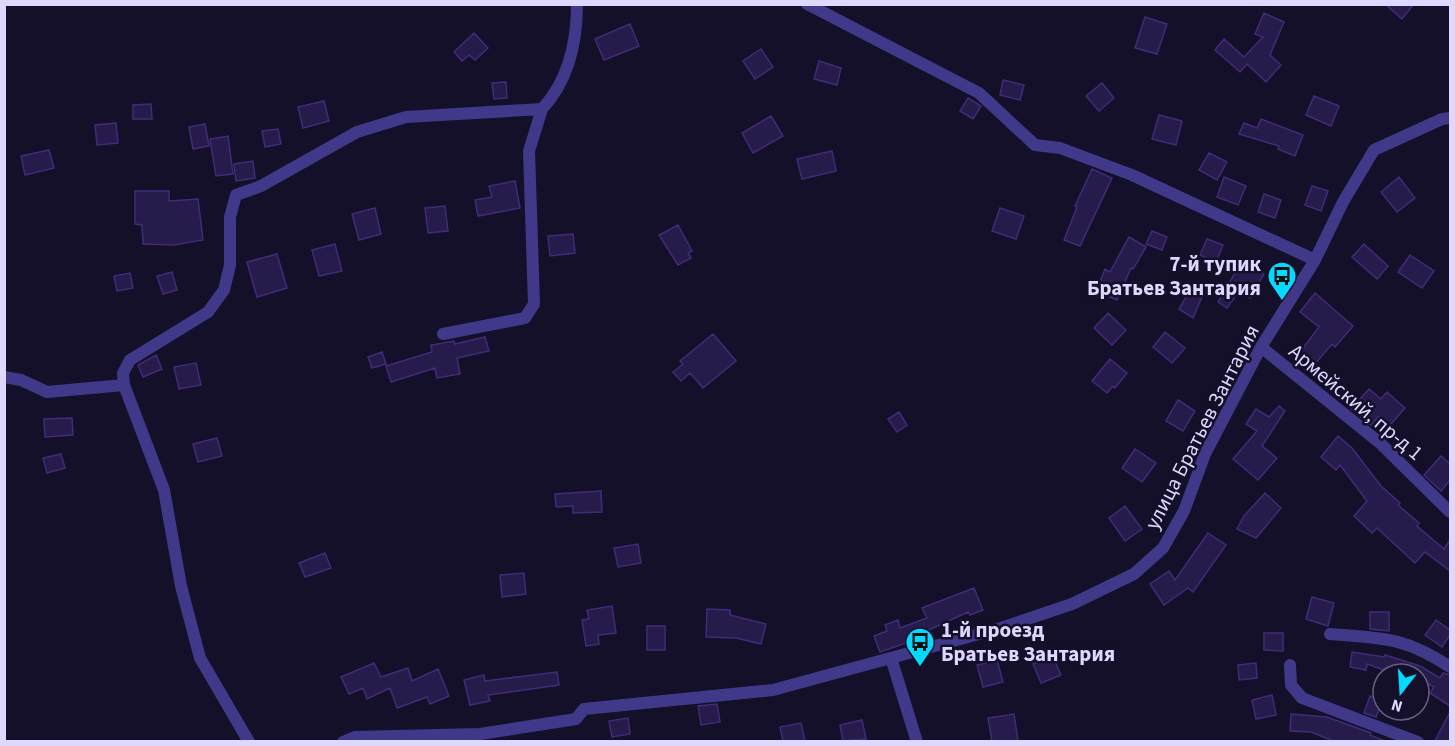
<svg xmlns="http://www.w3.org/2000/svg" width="1455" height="746" viewBox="0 0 1455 746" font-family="'Source Sans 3',sans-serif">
<rect width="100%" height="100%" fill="#151029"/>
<path fill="#271b4b" stroke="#3f2c78" stroke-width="1.5" d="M1385,4H1414L1402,19Z
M1264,13L1284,22L1270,55L1281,65L1266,82L1247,64L1240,72L1215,50L1224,39L1244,57L1263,37L1255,34Z
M1145,17L1167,24L1157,54L1135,48Z
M630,24L639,46L604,60L595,39Z
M474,33L488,48L475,60L469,55L462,61L454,52Z
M761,49L773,67L755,79L743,61Z
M819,61L841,68L837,85L814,79Z
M1003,80L1024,85L1020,100L1000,95Z
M506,82L507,98L494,99L492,83Z
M1102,83L1114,98L1099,111L1086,96Z
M1314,96L1339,106L1331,126L1306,115Z
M968,98L981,106L973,119L960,111Z
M324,101L329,121L303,128L298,107Z
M151,104L152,119H133V105Z
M1159,115L1182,121L1176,145L1152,139Z
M771,116L783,136L753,153L742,133Z
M1261,119L1303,135L1295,156L1278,149L1279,146L1239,134L1244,123L1257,128Z
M116,123L118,143L97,145L95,125Z
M205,124L209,146L193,149L189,127Z
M278,129L281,144L265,147L262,131Z
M228,136L233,174L216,176L210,139Z
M49,150L54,168L25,175L21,156Z
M832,151L836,171L802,179L797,159Z
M1209,153L1227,162L1217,180L1199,170Z
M253,161L255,178L236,181L234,164Z
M1092,169L1112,178L1080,246L1064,240L1077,207L1075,206Z
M1224,177L1246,186L1238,205L1217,197Z
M1399,177L1415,198L1397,212L1381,192Z
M515,181L520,208L478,216L475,200L492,197L489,186Z
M1312,186L1328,191L1321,211L1305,205Z
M135,191H169V201L198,199L203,240L174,245L143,244L142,225L135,224Z
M1264,194L1281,200L1275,218L1258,212Z
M445,206L448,231L428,233L425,208Z
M375,208L381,234L359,240L352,214Z
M1000,208L1024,216L1016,239L992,231Z
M678,225L692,251L688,253L691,258L678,265L659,235Z
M1152,231L1167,237L1162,250L1146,244Z
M573,234L575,253L550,256L548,236Z
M1129,237L1146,247L1133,269L1131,268L1117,300L1096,291L1105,269L1110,272Z
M1207,239L1223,245L1216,262L1200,255Z
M335,244L342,271L319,276L312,250Z
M1364,244L1388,266L1377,279L1352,257Z
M277,254L287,288L257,297L247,262Z
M1410,255L1434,271L1422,288L1398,272Z
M1242,261L1264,274L1250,298L1239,291L1227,308L1218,302Z
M172,272L177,290L163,294L157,276Z
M130,273L133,288L117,291L114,276Z
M1190,290L1202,297L1193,318L1179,309Z
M1315,293L1353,326L1335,347L1332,344L1315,364L1300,352L1319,327L1300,312Z
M1108,313L1126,330L1112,345L1094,328Z
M1165,332L1185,348L1172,363L1153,347Z
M713,334L736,361L703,388L690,373L681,381L673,372L683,364L680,361Z
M485,337L489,351L457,358L460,374L437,378L435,368L391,382L386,366L432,352L431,345L454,341L455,344Z
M382,352L386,364L372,368L368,357Z
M156,355L162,369L143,377L138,365Z
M1110,359L1127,373L1115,388L1113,386L1107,393L1092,381Z
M196,363L201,385L179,389L174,367Z
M1369,389L1381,399L1387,392L1405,408L1390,425L1379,416L1371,425L1351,409Z
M1178,400L1195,411L1183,431L1166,421Z
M1279,406L1285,411L1262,446L1277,458L1258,480L1233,459L1257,431L1246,424L1256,409L1269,417Z
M899,412L907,425L897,432L888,419Z
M72,418L73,435L45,437L44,419Z
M1338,436L1352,448L1381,486L1400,503L1398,505L1419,523L1417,526L1444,549L1450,540V571L1425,552L1415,563L1377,528L1372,533L1354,516L1367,501L1340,465L1336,470L1321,457Z
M217,438L222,456L198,462L193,444Z
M1135,449L1156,463L1142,482L1122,468Z
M61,454L65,468L47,473L43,458Z
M1441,456L1450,464V480L1441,491L1424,475Z
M601,491L602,512L573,513V506L556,507L555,494Z
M1265,493L1281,508L1256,538L1237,529L1244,516Z
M1125,506L1142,529L1125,541L1109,518Z
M1208,533L1226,545L1193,592L1188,588L1164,605L1150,584L1169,571L1175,580Z
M638,544L641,563L618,567L614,548Z
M325,553L331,568L305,577L299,563Z
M524,573L526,594L502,597L500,575Z
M974,588L983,610L970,615L968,612L922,633L923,637L880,652L874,636L887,631L885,625L898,620L900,628L927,618L922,608Z
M1312,597L1334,603L1328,626L1306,619Z
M612,606L616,633L598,635L599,644L586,646L582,620L589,619L587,610Z
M707,609L730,610V615L766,624L761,644L736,638L706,637Z
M1370,612H1389V631L1370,629Z
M1436,620L1450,630V635L1442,647L1425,635Z
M647,626H665V650H647Z
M1264,633H1283V651L1264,650Z
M1352,652L1384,657L1385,655L1420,666L1440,678L1443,673L1450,675V706L1430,693L1434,687L1419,678V674H1395L1367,664L1366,670L1350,667Z
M1053,657L1061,675L1041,683L1033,664Z
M997,660L1003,682L983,687L977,665Z
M374,663L381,677L408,668L412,681L438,669L449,696L430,704L427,697L397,708L390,688L367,699L363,688L349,694L341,677Z
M1256,663L1257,678L1239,680L1238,665Z
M557,672L559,685L488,695L490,701L470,705L464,680L484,675L485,681Z
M1272,695L1276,715L1256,719L1252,700Z
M1370,696L1382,701L1376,717L1364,713Z
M717,704L720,722L701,725L698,706Z
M1450,712V741H1435Z
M1014,714L1018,741H992L988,718Z
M1291,714L1327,717L1371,733L1370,735L1385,741H1333L1311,732L1290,731Z
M628,718L630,734L612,737L609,721Z
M862,720L866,739L843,741L840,725Z
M801,723L805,741H783L780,727Z"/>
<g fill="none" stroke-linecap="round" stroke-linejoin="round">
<path stroke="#40398a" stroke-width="12" d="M807,4L979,93L1035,145L1060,148L1132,175L1315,260
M443,334L525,318L534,304L529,151L542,109
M1261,347L1380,443L1450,512
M4,377L21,380L47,392L124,385
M1330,634C1382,638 1405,637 1450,667
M891,658L917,742
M1290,665L1291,685L1302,698L1418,742
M249,742L200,658L181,586L164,490L124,385L123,373L130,360L208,312L224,290L230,265V217L236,195L261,186L357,132L406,117L542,109C569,80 577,43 577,4
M343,742L355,737L480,734L576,719L584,709L773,690L1001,628L1072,604L1134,574L1163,548L1184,511L1205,454L1261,347L1315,260L1343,202L1374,150L1442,119L1450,118"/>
</g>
<defs>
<g id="bus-pin" transform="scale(1.5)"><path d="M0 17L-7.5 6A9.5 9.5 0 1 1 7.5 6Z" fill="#04d9ff" stroke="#151029"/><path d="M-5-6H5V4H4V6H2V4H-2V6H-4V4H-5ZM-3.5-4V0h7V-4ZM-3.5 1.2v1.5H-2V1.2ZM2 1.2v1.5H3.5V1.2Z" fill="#111"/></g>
</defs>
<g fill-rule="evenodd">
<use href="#bus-pin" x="1282" y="276"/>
<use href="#bus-pin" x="920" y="642"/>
</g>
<g text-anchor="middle" stroke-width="5" stroke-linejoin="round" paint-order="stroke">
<g font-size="21" font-weight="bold" fill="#ded8ff" stroke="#151029" text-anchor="end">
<text x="1261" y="271">7-й тупик<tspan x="1261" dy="24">Братьев Зантария</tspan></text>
<text x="941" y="637" text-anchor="start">1-й проезд<tspan x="941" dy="24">Братьев Зантария</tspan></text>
</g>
<g font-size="21" fill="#ded8ff" stroke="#151029">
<text transform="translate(1356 402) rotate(40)" y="7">Армейский, пр-д 1</text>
<text transform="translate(1202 427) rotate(-63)" y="7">улица Братьев Зантария</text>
</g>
</g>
<rect width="1455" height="746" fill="none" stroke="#ded8ff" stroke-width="12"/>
<g transform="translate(1401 692) rotate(197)"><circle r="28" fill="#151029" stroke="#65607f" stroke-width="1.5"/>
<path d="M0-4.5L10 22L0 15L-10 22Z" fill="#04d9ff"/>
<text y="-9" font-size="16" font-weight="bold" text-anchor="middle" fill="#ded8ff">N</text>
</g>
</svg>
